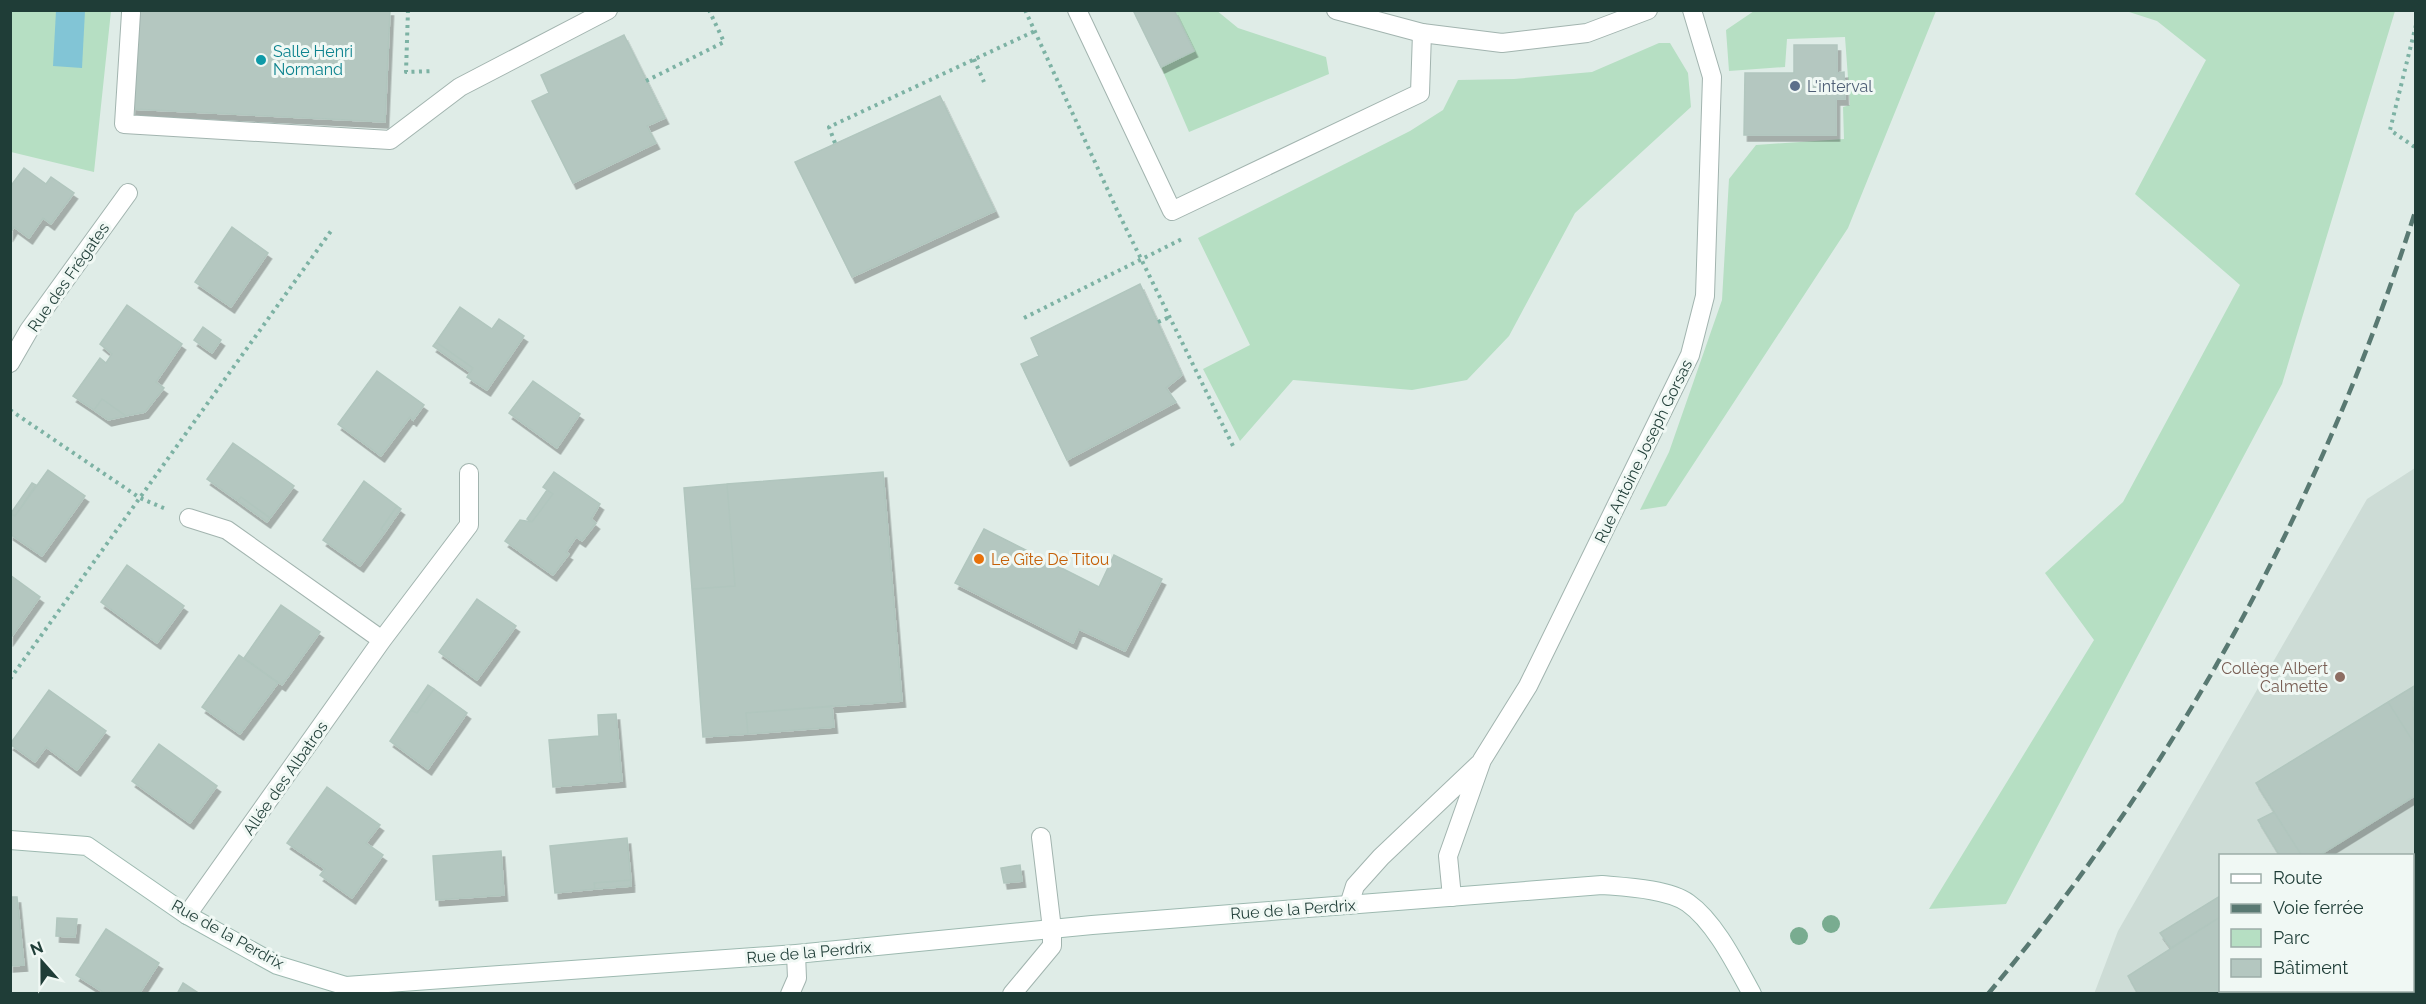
<svg xmlns="http://www.w3.org/2000/svg" width="2426" height="1004" viewBox="0 0 2426 1004" font-family="Raleway,sans-serif">
<defs>
<filter id="shadow"><feDropShadow dx="3.5" dy="6" stdDeviation="0" flood-color="#0004"/></filter>
</defs>
<rect width="100%" height="100%" fill="#dfece7"/>
<path fill="#cddcd6" d="M2415,468V973L2413,975L2412,856H2220V990L2379,991L2373,994H2094L2118,931L2367,499Z"/>
<path fill="#b6dfc3" d="M1216,10L1238,28L1326,57L1329,74L1189,132L1161,67L1194,51L1174,11Z
M11,11H111L94,172L11,152Z
M1754,11H1936L1848,228L1666,506L1640,510L1669,452L1722,300L1729,179L1756,145L1844,139L1843,107L1850,105L1845,37L1787,39L1785,67L1729,71L1726,30Z
M2126,11H2395L2282,384L2006,904L1929,909L2094,640L2045,573L2123,502L2240,285L2135,194L2206,60L2157,21Z
M1659,43H1670L1688,73L1691,107L1575,213L1509,336L1467,380L1412,390L1293,380L1240,441L1203,369L1250,345L1198,238L1410,131L1443,110L1458,80L1514,79L1592,72Z"/>
<path fill="#82c5d6" d="M56,11H85L82,68L53,66Z"/>
<path fill="#b4c7c0" stroke="#b1c6be" stroke-width="1.5" filter="url(#shadow)" d="M138,10H390L385,122L132,109Z
M1133,10H1174L1194,51L1161,67Z
M624,35L665,118L647,126L656,143L573,183L532,101L549,93L541,75Z
M1794,45H1837V73L1844,72L1845,99H1836V135H1744L1745,73H1794Z
M940,96L995,211L852,277L795,162Z
M24,168L46,184L51,177L74,193L51,224L43,218L29,238L14,227L10,234V187Z
M232,227L268,253L231,307L195,282Z
M1140,284L1182,375L1166,388L1176,402L1067,460L1021,364L1039,356L1031,338Z
M127,305L182,344L156,382L164,388L145,412L126,416L102,399L94,410L73,396L100,358L106,363L112,354L100,344Z
M460,307L492,329L499,319L524,336L487,390L467,377L473,368L436,342Z
M203,327L221,340L212,353L194,340Z
M436,342L473,368L470,372L433,346Z
M377,371L424,405L413,420L410,417L381,456L338,424Z
M533,381L580,414L557,448L509,413Z
M102,399L126,416L108,420L94,410Z
M233,443L294,486L270,518L241,497L238,501L207,479Z
M48,470L85,496L42,556L10,534V514L15,516Z
M554,472L600,504L591,519L596,523L582,541L576,537L566,552L569,554L553,575L505,541L520,520L532,522L553,494L543,487Z
M883,472L902,701L746,713L748,734L703,737L692,589L735,586L727,484Z
M364,481L397,506L381,529L385,532L360,566L323,540Z
M32,483L36,485L15,516L11,513Z
M727,484L735,586L692,589L684,488Z
M547,490L553,494L532,522L527,519Z
M241,497L270,518L267,522L238,501Z
M397,506L401,509L385,532L381,529Z
M984,529L1099,587L1114,555L1162,579L1125,651L1079,629L1073,643L955,583Z
M127,565L184,606L157,643L101,602Z
M10,575L40,597L10,639Z
M477,599L516,626L477,680L439,652Z
M281,605L320,632L282,685L244,658Z
M239,655L278,683L240,734L202,707Z
M428,685L434,689L417,713L411,710Z
M2416,685L2413,709L2416,746L2388,702Z
M434,689L467,713L428,769L390,741L411,710L417,713Z
M49,690L106,731L77,770L46,747L35,762L10,744Z
M2388,702L2416,746V795L2318,856H2302L2256,783Z
M832,706L834,727L748,734L746,713Z
M616,714L622,781L553,787L549,740L599,736L598,715Z
M159,744L217,786L190,823L132,781Z
M327,787L380,825L366,843L383,855L352,898L320,875L325,869L287,843Z
M2274,812L2302,856H2280L2258,820Z
M627,838L631,880L594,883L595,889L555,893L550,846Z
M501,851L504,895L436,900L433,856Z
M1020,865L1022,881L1004,883L1001,868Z
M631,880V886L595,889L594,883Z
M2220,896V917L2171,948L2160,933Z
M10,897H17L24,965L10,966Z
M2220,917V990H2256L2252,994H2138L2128,976Z
M57,918L77,919L75,937L56,936Z
M106,929L159,963L139,994H106L76,975Z
M183,983L200,994H177Z"/>
<g fill="none" stroke-linecap="round" stroke-linejoin="round">
<g stroke="#a2b4af" stroke-width="20">
<path id="lane" d="M1077,10L1172,211L1420,93L1422,33
M131,13L124,124L390,140L460,87L608,10
M1041,837L1052,929"/>
</g>
<g stroke="#a2b4af" stroke-width="20">
<path id="street" d="M1336,10L1422,33L1502,43L1587,33L1648,10
M10,363L29,330L128,193
M189,518L227,530L382,640
M1452,897L1448,856L1482,760L1528,686L1690,355L1705,296L1712,77L1692,10
M1349,905L1355,886L1381,857L1479,764
M187,915L382,640L469,525V473
M790,994L797,978L796,954
M1012,994L1052,946V929"/>
</g>
<g stroke="#9db9b0" stroke-width="20">
<path id="secondary" d="M10,840L87,846L187,915L277,965L346,986L796,954L1092,925L1602,885C1625,887 1669,889 1688,903C1715,922 1736,965 1752,994"/>
</g>
<path stroke="#7db2a4" stroke-width="4" stroke-dasharray="3 4.5" stroke-linecap="butt" d="M408,10L406,72L433,71
M1025,10L1117,210L1234,448
M2416,25L2390,130L2416,148
M974,59L984,82
M646,81L724,42L709,10
M835,143L829,127L1035,31
M1024,318L1182,239
M1158,322L1170,317
M10,410L140,498L166,509
M10,679L331,231"/>
<use href="#lane" stroke="#fff" stroke-width="18"/>
<use href="#street" stroke="#fff" stroke-width="18"/>
<use href="#secondary" stroke="#fff" stroke-width="18"/>
<path stroke="#597972" stroke-width="4.5" stroke-dasharray="12 6" stroke-linecap="butt" d="M1988,994C2180,765 2326,493 2416,209"/>
</g>
<g fill="#79ac90">
<circle cx="1831" cy="924" r="9"/>
<circle cx="1799" cy="936" r="9"/>
</g>
<circle fill="#0f9aa8" stroke="#f0f8f4" stroke-width="2" cx="261" cy="60" r="6"/>
<circle fill="#5c6f8a" stroke="#f0f8f4" stroke-width="2" cx="1795" cy="86" r="6"/>
<circle fill="#e8710a" stroke="#f0f8f4" stroke-width="2" cx="979" cy="559" r="6"/>
<circle fill="#8d6e63" stroke="#f0f8f4" stroke-width="2" cx="2340" cy="677" r="6"/>
<g text-anchor="middle" stroke-width="6" stroke-linejoin="round" paint-order="stroke">
<g font-size="16" fill="#0d838f" stroke="#f0f8f4" text-anchor="start">
<text x="273" y="57">Salle Henri<tspan x="273" dy="18">Normand</tspan></text>
</g>
<g font-size="16" fill="#4e5e75" stroke="#f0f8f4" text-anchor="start">
<text x="1807" y="92">L'interval</text>
</g>
<g font-size="16" fill="#1f3d37" stroke="#f0f8f4">
<text transform="translate(68 277) rotate(-55)" y="6">Rue des Frégates</text>
<text transform="translate(1643 451) rotate(-64)" y="6">Rue Antoine Joseph Gorsas</text>
<text transform="translate(285 778) rotate(-55)" y="6">Allée des Albatros</text>
<text transform="translate(1293 909) rotate(-4)" y="6">Rue de la Perdrix</text>
<text transform="translate(228 934) rotate(29)" y="6">Rue de la Perdrix</text>
<text transform="translate(809 952) rotate(-5)" y="6">Rue de la Perdrix</text>
</g>
<g font-size="16" fill="#c56008" stroke="#f0f8f4" text-anchor="start">
<text x="991" y="565">Le Gîte De Titou</text>
</g>
<g font-size="16" fill="#785e54" stroke="#f0f8f4" text-anchor="end">
<text x="2328" y="674">Collège Albert<tspan x="2328" dy="18">Calmette</tspan></text>
</g>
</g>
<rect width="2426" height="1004" fill="none" stroke="#1f3d37" stroke-width="24"/>
<rect x="2219" y="854" width="195" height="138" fill="#f0f8f4" stroke="#9cada8" stroke-width="1.5"/>
<rect x="2231" y="874" width="30" height="9" fill="#ffffff" stroke="#9cada8" stroke-width="1.5"/>
<text x="2273" y="884" font-size="18" fill="#1f3d37">Route</text>
<rect x="2231" y="904" width="30" height="9" fill="#597972" stroke="#9cada8" stroke-width="1.5"/>
<text x="2273" y="914" font-size="18" fill="#1f3d37">Voie ferrée</text>
<rect x="2231" y="929" width="30" height="18" fill="#b6dfc3" stroke="#9cada8" stroke-width="1.5"/>
<text x="2273" y="944" font-size="18" fill="#1f3d37">Parc</text>
<rect x="2231" y="959" width="30" height="18" fill="#b4c7c0" stroke="#9cada8" stroke-width="1.5"/>
<text x="2273" y="974" font-size="18" fill="#1f3d37">Bâtiment</text>
<g transform="translate(42 962) rotate(339)" stroke="#f0f8f4" stroke-width="4.5" paint-order="stroke">
<path d="M0-4.5L10 22L0 15L-10 22Z" fill="#1f3d37"/>
<text y="-9" font-size="16" font-weight="bold" text-anchor="middle" fill="#1f3d37">N</text>
</g>
</svg>
